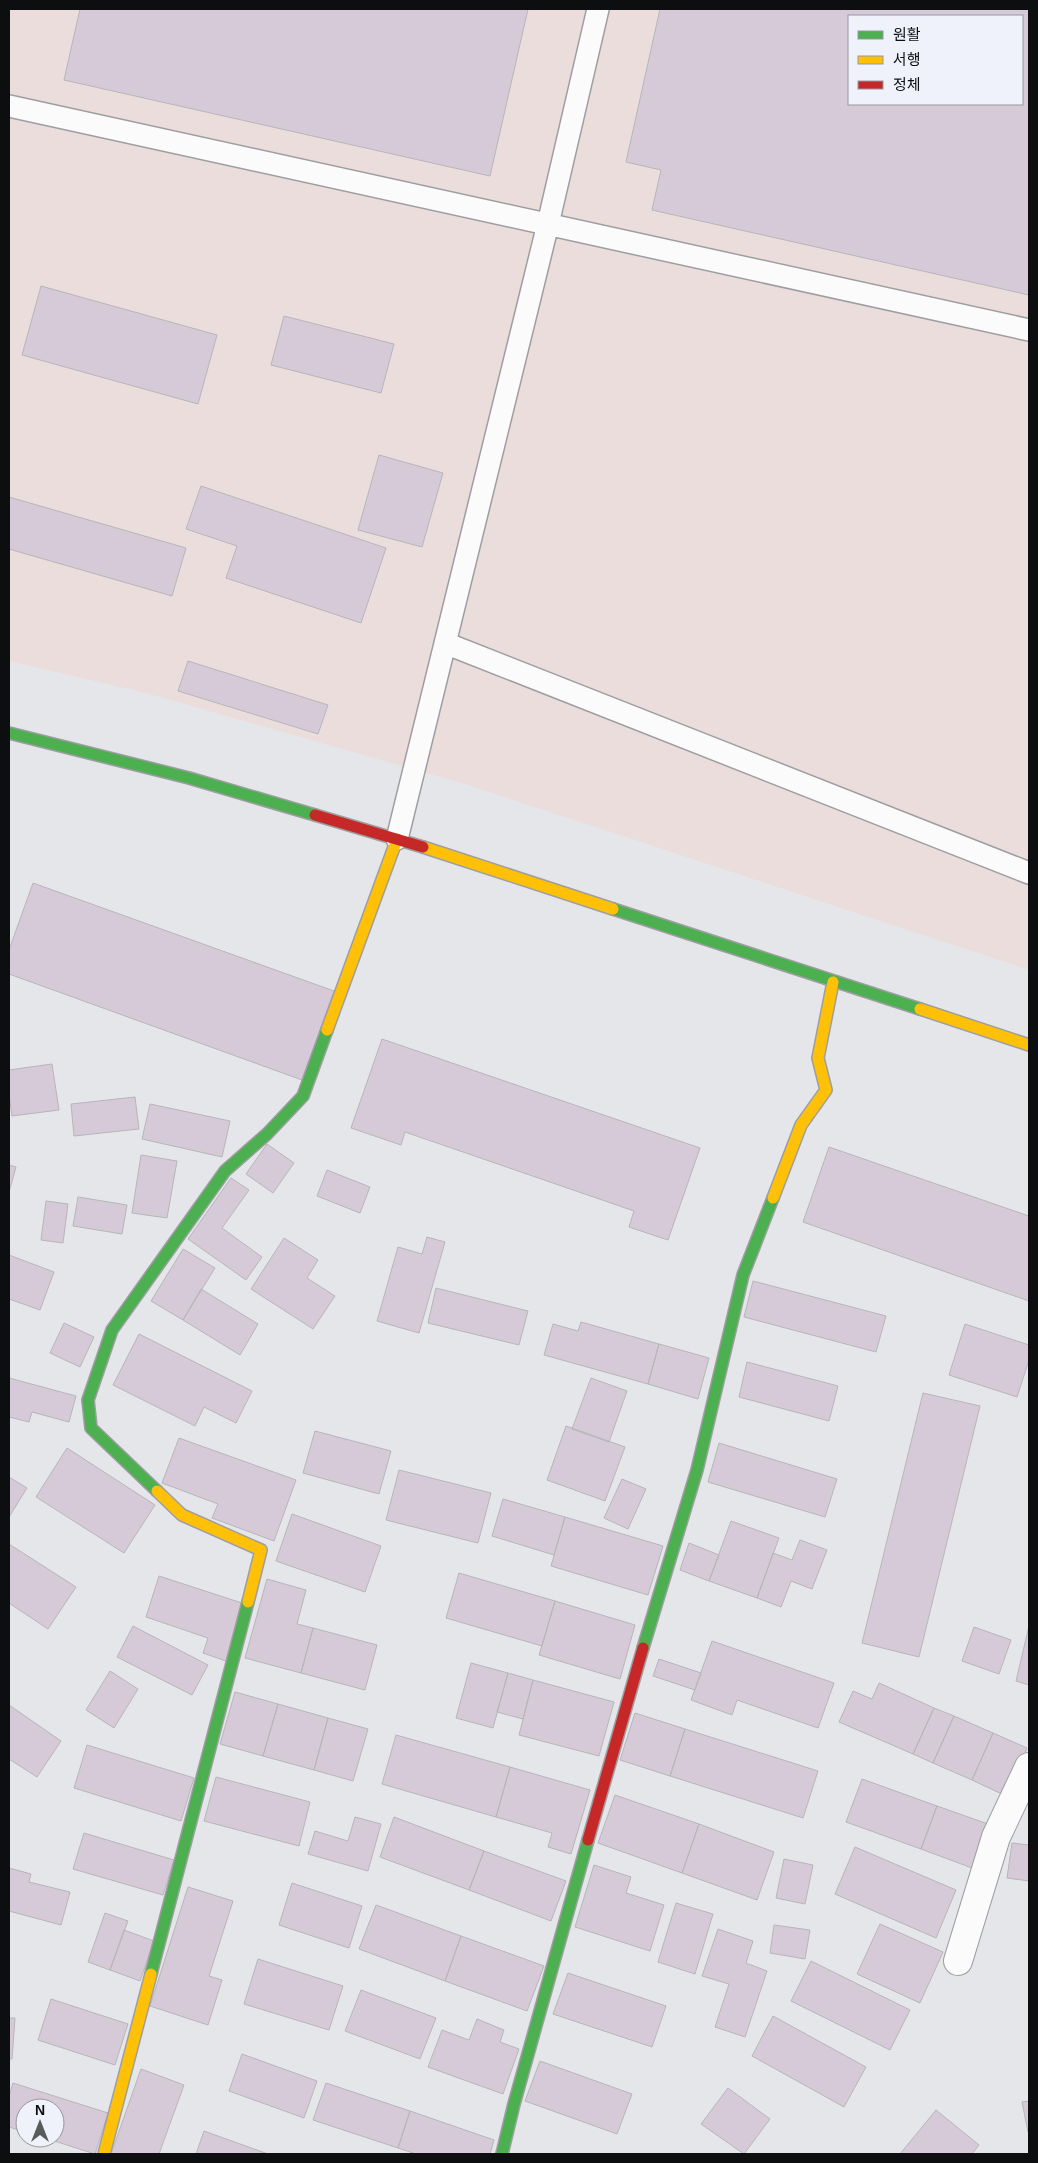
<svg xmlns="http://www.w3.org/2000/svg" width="1038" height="2163" viewBox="0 0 1038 2163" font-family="Helvetica,'Noto Sans KR',sans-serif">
<rect width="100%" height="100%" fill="#e5e6ea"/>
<path fill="#eadddc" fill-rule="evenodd" d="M9,9H1029V970L465,784L146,693L9,661ZM849,16H1022V104H849Z"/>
<path fill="#d7cad8" stroke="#b6b6b8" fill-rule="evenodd" d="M80,9H528L490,176L64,80Z
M660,9H1029V295L652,210L661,170L626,162ZM849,16H1022V104H849Z
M41,286L217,335L198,404L22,355Z
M284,316L394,344L381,393L271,365Z
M379,455L443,473L422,547L358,530Z
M201,486L386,548L361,623L226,578L237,546L186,529Z
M9,497L186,548L172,596L9,549Z
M188,661L328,705L318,734L178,691Z
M33,883L334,991L302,1080L9,974V950Z
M382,1039L700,1148L668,1240L629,1227L634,1211L405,1132L401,1145L351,1128Z
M52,1064L59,1110L12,1116L9,1094V1070Z
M135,1097L139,1129L74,1136L71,1104Z
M150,1104L230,1121L222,1157L142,1139Z
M267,1144L294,1163L273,1193L246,1174Z
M829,1147L1029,1216V1301L803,1222Z
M141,1155L177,1161L167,1218L132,1213Z
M9,1165L16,1167L9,1192Z
M327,1170L370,1187L360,1213L317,1196Z
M231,1178L249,1190L222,1228L262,1257L246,1280L188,1239Z
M78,1197L127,1205L122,1234L73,1226Z
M46,1201L68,1204L63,1243L41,1240Z
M427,1237L445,1242L419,1333L377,1321L398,1247L422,1254Z
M284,1238L318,1260L307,1278L335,1296L313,1329L251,1289Z
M183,1249L215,1268L183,1320L151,1301Z
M9,1255L54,1272L40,1310L9,1299Z
M753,1281L886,1316L876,1352L744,1317Z
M436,1288L528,1311L519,1345L428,1323Z
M201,1289L258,1324L240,1355L183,1320Z
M581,1322L659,1344L648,1384L544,1355L553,1324L578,1331Z
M64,1323L94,1337L80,1367L50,1353Z
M965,1324L1029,1345V1360L1017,1397L949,1375Z
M139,1334L252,1391L236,1423L204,1407L195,1426L113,1385Z
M659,1344L709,1358L698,1399L648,1384Z
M747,1362L838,1386L829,1421L739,1397Z
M9,1378L76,1396L69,1422L32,1412L29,1422L9,1417Z
M591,1378L627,1391L609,1442L572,1429Z
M923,1393L980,1406L919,1657L862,1643Z
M566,1426L625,1447L605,1501L547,1480Z
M315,1431L391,1451L379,1494L303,1473Z
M179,1438L296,1480L274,1541L212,1518L218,1504L162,1483Z
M719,1443L837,1479L825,1517L708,1482Z
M67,1448L155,1505L124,1553L36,1497Z
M399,1470L491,1493L478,1543L386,1520Z
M9,1477L27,1488L9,1517Z
M622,1479L646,1489L628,1529L604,1518Z
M503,1499L565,1517L554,1555L492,1536Z
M292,1514L381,1546L365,1592L276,1561Z
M565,1517L663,1546L648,1595L551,1566Z
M731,1521L779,1538L757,1598L709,1581Z
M800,1540L827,1550L812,1589L791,1581L781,1607L757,1598L773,1553L792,1560Z
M689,1543L719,1555L709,1581L680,1570Z
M9,1544L76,1587L48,1629L9,1603Z
M459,1573L555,1601L542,1646L446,1618Z
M159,1576L245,1604L226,1661L203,1653L208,1638L146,1617Z
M267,1579L306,1590L297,1624L313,1628L301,1673L245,1658Z
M555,1601L635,1625L620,1679L539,1655Z
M133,1626L208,1665L192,1695L117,1657Z
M1029,1626V1685L1016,1681Z
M974,1627L1011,1640L999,1674L962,1661Z
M313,1628L377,1645L365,1690L301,1673Z
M712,1641L834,1683L818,1728L737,1700L732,1715L691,1700Z
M659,1659L701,1673L695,1690L653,1676Z
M471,1663L508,1673L493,1728L456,1718Z
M110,1671L138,1689L114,1728L86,1710Z
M508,1673L533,1680L523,1719L497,1712Z
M533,1680L614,1702L599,1756L519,1735Z
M879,1683L934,1708L913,1754L839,1722L853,1691L872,1699Z
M235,1692L278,1704L263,1756L220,1744Z
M278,1704L328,1718L314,1770L263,1756Z
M9,1705L61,1741L37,1777L9,1759Z
M934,1708L954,1716L933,1763L913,1754Z
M635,1713L685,1729L670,1776L620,1760Z
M954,1716L993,1733L972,1780L933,1763Z
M328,1718L368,1729L353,1781L314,1770Z
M685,1729L818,1771L803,1818L670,1776Z
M993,1733L1027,1748L1006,1796L972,1780Z
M396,1735L510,1767L496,1817L382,1784Z
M87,1745L194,1778L181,1821L74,1788Z
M510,1767L590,1790L571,1854L548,1847L552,1833L496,1817Z
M216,1777L310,1802L299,1846L204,1821Z
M862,1779L937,1806L921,1849L846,1822Z
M615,1795L699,1824L682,1873L598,1843Z
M937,1806L988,1824L972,1868L921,1849Z
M355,1817L381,1824L368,1871L308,1854L315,1831L348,1841Z
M394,1817L484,1851L469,1890L380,1857Z
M699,1824L774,1852L757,1900L682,1873Z
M84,1833L174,1860L163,1895L73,1869Z
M1012,1843L1029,1845V1881L1007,1878Z
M855,1847L956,1890L936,1938L835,1894Z
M484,1851L566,1881L551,1921L469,1890Z
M784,1859L813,1865L805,1904L776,1898Z
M594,1865L631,1877L626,1893L664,1905L650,1951L575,1927Z
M9,1868L31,1874L29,1882L70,1892L61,1925L9,1911Z
M292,1883L362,1906L349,1948L279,1925Z
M188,1887L233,1901L209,1976L222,1980L208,2025L150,2006Z
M676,1903L713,1914L695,1974L658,1962Z
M376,1905L461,1936L445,1981L359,1949Z
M105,1913L128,1921L110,1970L88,1962Z
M880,1924L943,1952L920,2003L857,1974Z
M774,1925L810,1930L805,1959L770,1953Z
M718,1929L753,1941L746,1963L767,1971L745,2037L715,2027L729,1984L702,1976Z
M124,1930L154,1941L140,1981L110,1970Z
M461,1936L544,1966L527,2011L445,1981Z
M258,1959L343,1986L329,2030L244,2004Z
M811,1961L910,2010L890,2050L791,2001Z
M568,1973L666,2006L652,2047L553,2014Z
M361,1990L436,2018L420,2059L345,2031Z
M51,1999L128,2024L115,2065L38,2040Z
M773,2016L866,2067L844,2107L752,2056Z
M9,2018H15L12,2059H9Z
M477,2019L504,2030L500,2042L519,2049L503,2094L428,2067L442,2030L469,2040Z
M242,2054L317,2081L304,2118L229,2091Z
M540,2061L632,2094L617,2134L525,2101Z
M141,2069L184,2085L159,2154H111Z
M13,2083L108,2113L95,2154L45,2138H55V2108H25V2132L9,2127V2096Z
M326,2083L410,2111L398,2148L313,2120Z
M728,2088L770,2119L744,2154L701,2124Z
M1029,2101V2131L1028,2132L1022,2102Z
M936,2110L979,2145L972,2154H900Z
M410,2111L494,2140L490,2154H416L398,2148Z
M204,2131L268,2154H196Z"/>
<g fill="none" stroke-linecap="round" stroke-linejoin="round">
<g stroke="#9e9ea2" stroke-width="24">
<path id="lane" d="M9,106L1029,330
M445,643L1029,873
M397,839L548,224L598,9"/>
</g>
<g stroke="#9e9ea2" stroke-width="30">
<path id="street" d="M958,1961L996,1837L1029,1767"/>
</g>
<g stroke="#9e9ea2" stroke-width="14">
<path id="fast" d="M9,733L189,778L315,815
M613,909L920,1009
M157,1491L91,1428L88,1400L112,1330L225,1171L267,1134L303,1096L327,1030
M643,1648L697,1470L743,1275L773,1198
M151,1974L248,1602
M502,2154L514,2104L588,1840"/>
</g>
<g stroke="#9e9ea2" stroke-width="14">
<path id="slow" d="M423,847L613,909
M920,1009L1029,1045
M327,1030L397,839
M773,1198L801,1125L826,1090L818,1058L833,982
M157,1491L182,1515L261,1550L248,1602
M104,2154L151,1974"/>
</g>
<g stroke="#9e9ea2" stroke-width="14">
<path id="jam" d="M315,815L423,847
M588,1840L643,1648"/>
</g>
<use href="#lane" stroke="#fbfbfc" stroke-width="21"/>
<use href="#street" stroke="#fbfbfc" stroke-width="28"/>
<use href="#fast" stroke="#4caf50" stroke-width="11"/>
<use href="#slow" stroke="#ffc107" stroke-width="11"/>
<use href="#jam" stroke="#c62828" stroke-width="11"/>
</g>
<rect width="1038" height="2163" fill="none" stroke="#0d0e10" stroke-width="20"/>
<rect x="848" y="15" width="175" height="90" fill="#eff2fa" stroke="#95979c"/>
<rect x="858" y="31" width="25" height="8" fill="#4caf50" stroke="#95979c"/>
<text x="893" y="40" font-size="15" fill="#0d0e10">원활</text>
<rect x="858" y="56" width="25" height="8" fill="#ffc107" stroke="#95979c"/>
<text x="893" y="65" font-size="15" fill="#0d0e10">서행</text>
<rect x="858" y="81" width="25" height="8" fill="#c62828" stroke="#95979c"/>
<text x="893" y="90" font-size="15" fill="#0d0e10">정체</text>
<g transform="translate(40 2123)"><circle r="24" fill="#eff2fa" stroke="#95979c"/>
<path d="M0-4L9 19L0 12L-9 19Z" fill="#595a5c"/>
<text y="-8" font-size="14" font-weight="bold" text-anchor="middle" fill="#0d0e10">N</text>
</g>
</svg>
